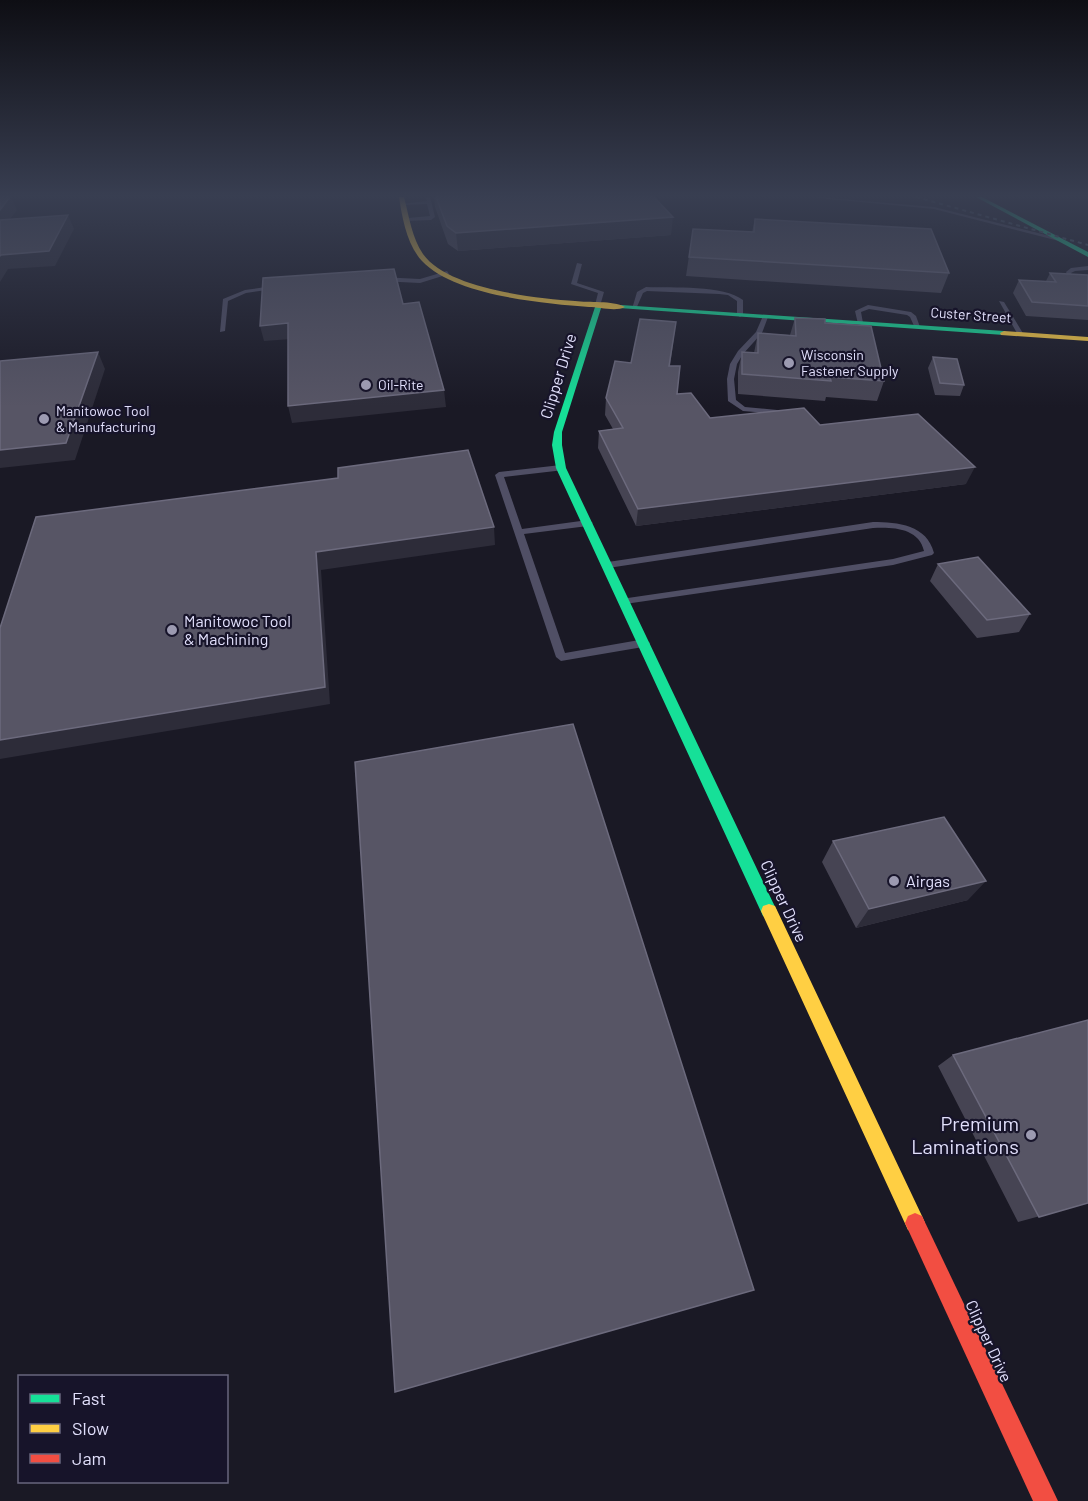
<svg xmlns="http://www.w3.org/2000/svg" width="1088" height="1501" viewBox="0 0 1088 1501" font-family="Barlow,sans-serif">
<rect width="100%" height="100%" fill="#1a1925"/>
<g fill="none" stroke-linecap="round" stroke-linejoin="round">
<path fill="#504f65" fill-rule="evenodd" d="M426,197H430L435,217L431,220L406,221L408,218L430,216L427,204L403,205L401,204L427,201Z
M817,197L934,207L1062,239L1059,241L934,209L819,198Z
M577,263L582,264L577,283L604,292L600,306L595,305L598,293L571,284Z
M1088,266V270L1075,271L1071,273L1078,286L1073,287L1066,272L1071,268Z
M447,271L449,274L420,283L380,281L377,279L380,277L420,279Z
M279,285L281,288L246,293L228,301L225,331L220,332L223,299L245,290Z
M646,287C672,288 724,285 743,300V315L740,317L737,315V301L728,295L719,294L647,291L643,293L636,309H632L637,292Z
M999,301L1004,302L1024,335L1023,336L1018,335Z
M868,305L911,312L916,316L920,327L915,328L910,317L907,315L869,309L861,312L863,323L858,324L855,311Z
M763,316L768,317L762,333L743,354L737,364L734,379L736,400L745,407L787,411L791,413L790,415L743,411L728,401L727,379L730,364L738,351L756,332Z
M561,465L564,466V470L504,477L522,529L588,520L593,523L588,526L524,534L565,653L645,639L650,643L649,646L561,661L556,657L495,475L499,472Z
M873,522C898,522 927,525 934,553L932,555L893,565L625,604L621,603V599L893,559L924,551C919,528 893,527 873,528L608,568L603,565L608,562Z"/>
<path fill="#16e098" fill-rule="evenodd" d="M976,197H982L1088,252V257Z
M596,304L602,305L562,432V445L566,468L777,911L775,916L769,918L763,916L556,468L552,445L554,432Z
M621,305L1004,331L1008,333L1004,335L619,308V306Z"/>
<path fill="#ffcf43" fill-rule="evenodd" d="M399,197H404C409,216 412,238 423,254C448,289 534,298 575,301C589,303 612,300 625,307C616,312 599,307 589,307C542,303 455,296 422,261C407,245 402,217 399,197Z
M1004,331L1088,337V341L1001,335L1000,333Z
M769,904L775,906L922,1216L925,1223L922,1230L915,1233L908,1230L761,911L763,906Z"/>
<path fill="#f24e42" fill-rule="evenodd" d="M915,1213L922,1216L1058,1501H1033L905,1223L908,1216Z"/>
<path stroke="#4a5c6b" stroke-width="2" stroke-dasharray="4 4" stroke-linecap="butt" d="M916,197L1088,245"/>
</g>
<path fill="#464453" d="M434,197H654L671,235L458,251L448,244L435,207Z
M755,219L949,273L941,293L686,276L693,229L752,232Z
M1050,273L1088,275V320L1026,316L1013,293L1019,280L1046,281Z
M795,318L825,323L884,381L877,401L826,397L825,401L738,394V372L742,352L754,353L758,333L790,335Z
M676,322L670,366L677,394L710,418L820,425L966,484L636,526L598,448L599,431L613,429L605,415L606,398Z
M933,357L964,385L960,396L935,395L928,368Z
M938,564L1030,614L1019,632L977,638L930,581Z
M833,841L968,900L856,928L822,862Z
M953,1055L1088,1203L1018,1222L938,1066Z"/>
<path fill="#2d2c39" d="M11,197L17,210L0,232V210Z
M68,215L74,229L55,266L8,269L0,282V256L1,255Z
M673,217L671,235L458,251L456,233Z
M288,323L292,339L264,341L260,326Z
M98,352L105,369L75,460L0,468V450Z
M444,390L446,407L292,423L288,406Z
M975,467L966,484L636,526L638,509Z
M494,527L495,545L321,570L330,704L0,759V740L316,552Z
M986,881L968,900L856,928L869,909Z"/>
<path fill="#575565" stroke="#6c6a7d" stroke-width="1.5" d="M0,197H10L0,210Z
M436,197H654L673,217L456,233L447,226Z
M68,215L49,251L1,255L0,256V220Z
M755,219L931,229L949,273L689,257L693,229L754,232Z
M394,269L403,304L419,302L444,390L288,406V323L260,326L263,278Z
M1050,273L1088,275V306L1032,302L1019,280L1056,282Z
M795,318L825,319V323L871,326L884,381L830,377L831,381L742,374V352L758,353V333L796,336Z
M640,319L676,322L669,366H680L677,394L691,393L710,418L804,408L820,425L918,414L975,467L638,509L599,431L623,428L606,398L615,361L631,363Z
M98,352L66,443L0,450V361Z
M933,357L957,359L964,385L940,383Z
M468,450L494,527L316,552L325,687L0,740V628L36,517L338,478V468Z
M978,557L1030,614L987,620L938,564Z
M573,724L754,1290L395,1392L355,762Z
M944,817L986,881L869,909L833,841Z
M1088,1020V1203L1039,1217L953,1055Z"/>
<linearGradient id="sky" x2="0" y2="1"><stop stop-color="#0e0e14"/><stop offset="0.48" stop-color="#383e51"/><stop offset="1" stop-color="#383e51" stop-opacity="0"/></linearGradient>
<rect width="1088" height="407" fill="url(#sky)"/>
<g fill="#9c9ab1" stroke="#17142a" stroke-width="2">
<circle cx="789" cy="363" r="6"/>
<circle cx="366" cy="385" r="6"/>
<circle cx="44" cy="419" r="6"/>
<circle cx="172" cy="630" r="6"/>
<circle cx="894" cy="881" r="6"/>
<circle cx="1031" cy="1135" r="6"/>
</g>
<g text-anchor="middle" stroke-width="4.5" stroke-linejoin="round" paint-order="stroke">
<g font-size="14" fill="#e2e0fc" stroke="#17142a">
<text transform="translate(971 315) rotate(4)" y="5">Custer Street</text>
</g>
<g font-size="14" fill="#e2e0fc" stroke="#17142a" text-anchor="start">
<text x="801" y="360">Wisconsin<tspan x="801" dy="16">Fastener Supply</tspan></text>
<text x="378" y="390">Oil-Rite</text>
<text x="56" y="416">Manitowoc Tool<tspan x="56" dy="16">&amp; Manufacturing</tspan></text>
</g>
<g font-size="16" fill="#e2e0fc" stroke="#17142a">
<text transform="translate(558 376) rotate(-73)" y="6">Clipper Drive</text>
<text transform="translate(784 901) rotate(65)" y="6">Clipper Drive</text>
<text transform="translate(989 1341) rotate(65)" y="6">Clipper Drive</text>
</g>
<g font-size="16" fill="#e2e0fc" stroke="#17142a" text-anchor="start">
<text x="184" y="627">Manitowoc Tool<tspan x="184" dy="18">&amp; Machining</tspan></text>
<text x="906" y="887">Airgas</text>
</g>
<g font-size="20" fill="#e2e0fc" stroke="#17142a" text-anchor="end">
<text x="1019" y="1131">Premium<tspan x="1019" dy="23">Laminations</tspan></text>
</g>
</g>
<rect x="18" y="1375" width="210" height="108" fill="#17142a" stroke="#68667e" stroke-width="1.5"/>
<rect x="30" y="1394" width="30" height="9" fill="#16e098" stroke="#68667e" stroke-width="1.5"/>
<text x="72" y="1405" font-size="18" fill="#e2e0fc">Fast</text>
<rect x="30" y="1424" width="30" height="9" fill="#ffcf43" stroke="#68667e" stroke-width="1.5"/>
<text x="72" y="1435" font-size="18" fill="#e2e0fc">Slow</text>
<rect x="30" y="1454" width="30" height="9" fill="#f24e42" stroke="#68667e" stroke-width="1.5"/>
<text x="72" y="1465" font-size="18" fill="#e2e0fc">Jam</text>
</svg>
